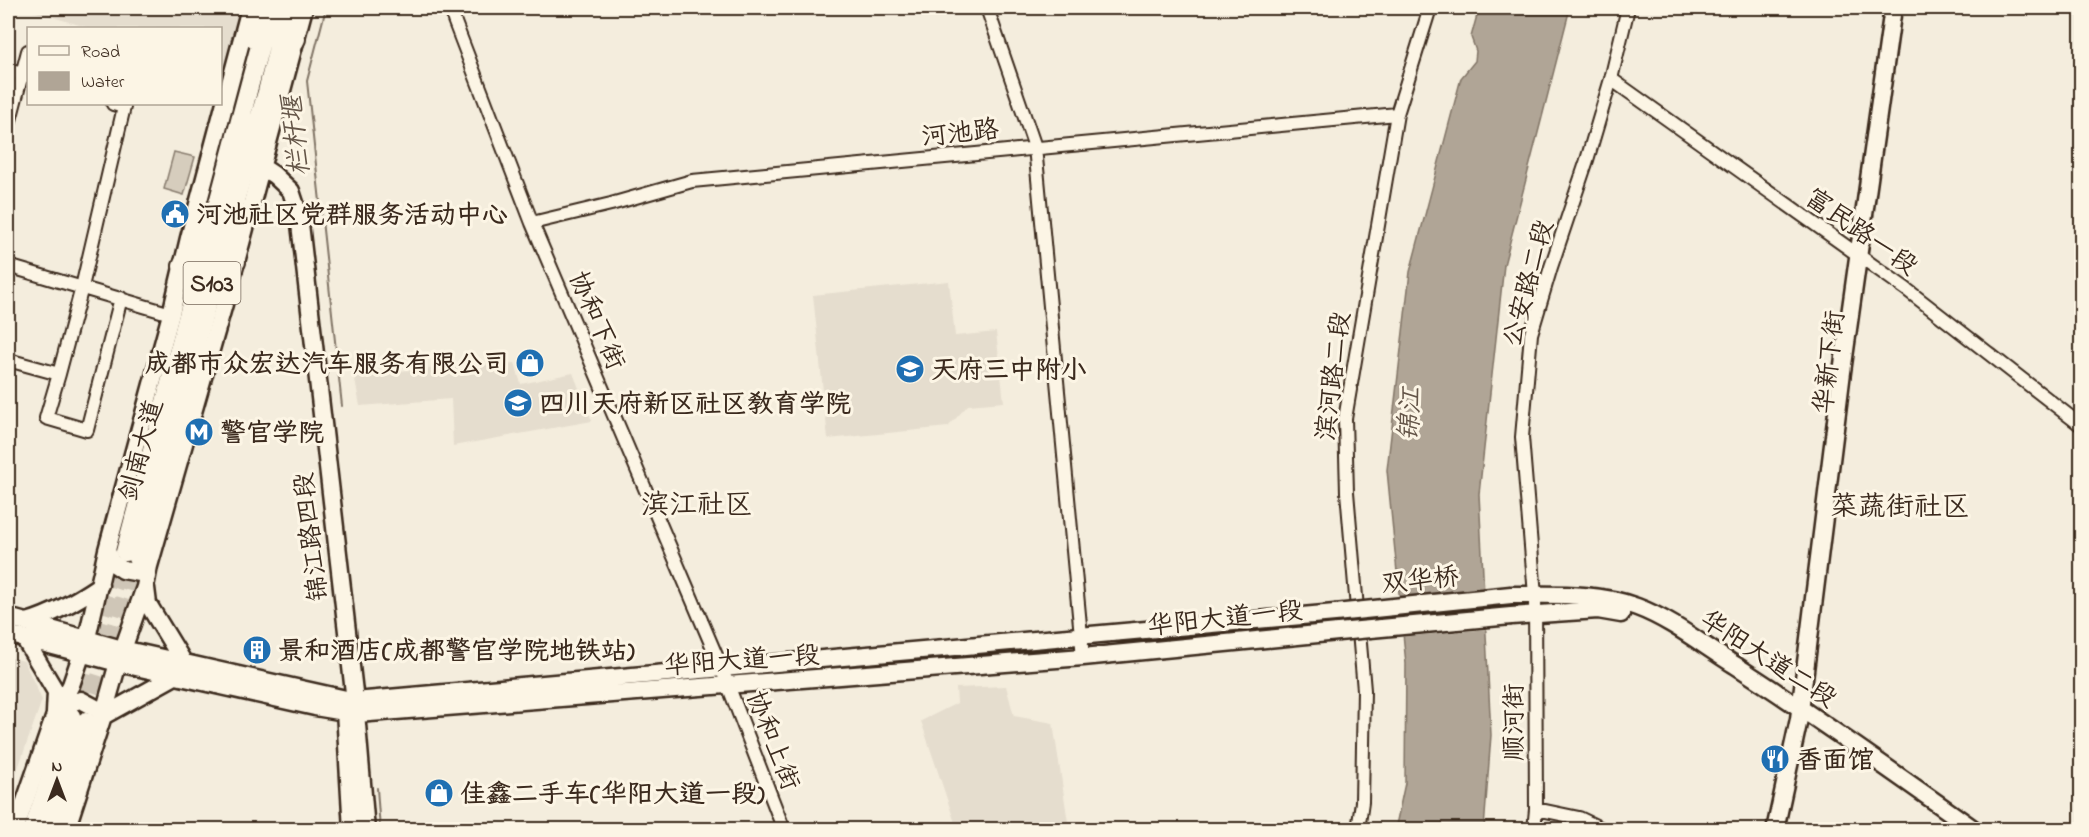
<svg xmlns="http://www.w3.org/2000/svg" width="2089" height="837" viewBox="0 0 2089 837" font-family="'Indie Flower','LXGW WenKai TC',sans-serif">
<rect width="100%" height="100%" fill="#f4eddd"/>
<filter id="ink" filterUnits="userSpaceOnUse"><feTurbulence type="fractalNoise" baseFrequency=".0167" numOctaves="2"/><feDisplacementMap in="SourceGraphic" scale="12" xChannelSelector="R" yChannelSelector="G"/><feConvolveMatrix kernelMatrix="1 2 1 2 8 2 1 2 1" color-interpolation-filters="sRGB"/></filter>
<g filter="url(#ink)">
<path fill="#e5ddce" d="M23,8H241L221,77L220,28H89Z
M949,281L955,336L996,332L1004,402L968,405L948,427L828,439L813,295Z
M515,363L521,384L573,373L592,421L453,446L451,399L360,406L354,374Z
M8,657L24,661L42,700L8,797Z
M1006,686L1014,716L1053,723L1069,829H957L921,721L957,703L956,688Z"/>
<path fill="#d6cdbd" stroke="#887c6e" stroke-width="1.5" d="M174,152L195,157L184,195L164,189Z"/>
<path fill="#b0a596" stroke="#817466" stroke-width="1.5" d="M1479,8H1570L1504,265L1479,494L1491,735L1484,829L1395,830L1405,783L1406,664L1387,470L1410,272L1461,78L1475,61L1476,51L1471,37Z"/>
<path fill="#f4eddd" d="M1487,590L1489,629L1400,637L1396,597Z"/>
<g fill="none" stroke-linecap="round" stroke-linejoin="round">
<path stroke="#817466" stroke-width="2" d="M326,8L307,81L342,406
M377,788L380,830"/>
<path stroke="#cfc6b7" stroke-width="18" stroke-dasharray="18 9" stroke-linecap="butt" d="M72,716L124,554
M87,719L137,558"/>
<g stroke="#3b2a1e" stroke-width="16">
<path id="minor" d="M453,8L454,20L532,223L721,667L784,830
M987,8L1035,147L1083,657
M8,70L28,76
M1611,79L1906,289L2082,426
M8,128L28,51
M532,223L611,204L692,181L1397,114
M8,266L171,314
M8,360L59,374L82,287L124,107L113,104
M59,374L46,418L87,430L121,298
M1536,809L1579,818L1604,830
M1358,830L1362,802L1364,690L1347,492L1345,419L1397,114L1430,8
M1534,830L1536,809L1535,595L1522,437L1531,334L1551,267L1587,160L1611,79L1628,8"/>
</g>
<g stroke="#3b2a1e" stroke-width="21">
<path id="major" d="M262,167L274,175L291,191L299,215L355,701L366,830
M107,550L111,562L123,570L140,573L149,566
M146,588L148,604L184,663
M1511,595C1552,595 1598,592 1637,607C1672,620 1704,646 1735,665C1817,718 1896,774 1975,830
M1511,616L1598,610L1621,614
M8,617L122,649L355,701L1335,613
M27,622C54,614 78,600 100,585
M8,634L118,663L315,707L357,714L1083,657L1338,632
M24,638L56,692L55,713
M61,705L81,700L96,708L103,716L175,676
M345,711L352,830
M15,830L55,715L71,685L87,638L107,550L171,314L189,238L250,8
M66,830L103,716L118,663L145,587L149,566L236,262L304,8
M1775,830L1799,719L1842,372L1893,8"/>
</g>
<g stroke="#3b2a1e" stroke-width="22">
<path id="highway" d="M254,39L256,8
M279,70L296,39
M236,218V262
M182,266L207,213
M125,552L270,8
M137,558L236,197L267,92L288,8
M33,830L71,716
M50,830L86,721"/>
</g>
<use href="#minor" stroke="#fcf5e5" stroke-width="12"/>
<use href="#major" stroke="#fcf5e5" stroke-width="16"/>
<use href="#highway" stroke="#fcf5e5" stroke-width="18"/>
<g stroke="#3b2a1e" stroke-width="21" stroke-linecap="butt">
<path id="major-bridge" d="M1335,613L1511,595
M1338,632L1511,616"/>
</g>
<use href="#major-bridge" stroke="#fcf5e5" stroke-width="16"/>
</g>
</g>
<defs>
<g id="civic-disc" transform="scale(1.5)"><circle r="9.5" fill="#1f6fb2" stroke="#fcf5e5"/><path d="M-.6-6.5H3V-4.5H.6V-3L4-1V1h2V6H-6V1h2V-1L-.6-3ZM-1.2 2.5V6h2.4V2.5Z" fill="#fff"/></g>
<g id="shop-disc" transform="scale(1.5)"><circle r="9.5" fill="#1f6fb2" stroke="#fcf5e5"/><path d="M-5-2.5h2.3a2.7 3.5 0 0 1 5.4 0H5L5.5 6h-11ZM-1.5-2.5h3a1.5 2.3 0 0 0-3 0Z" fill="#fff"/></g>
<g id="school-disc" transform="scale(1.5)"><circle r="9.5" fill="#1f6fb2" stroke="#fcf5e5"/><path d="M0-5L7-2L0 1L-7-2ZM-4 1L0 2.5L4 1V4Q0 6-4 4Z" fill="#fff"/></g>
<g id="metro-disc" transform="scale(1.5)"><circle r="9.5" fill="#1f6fb2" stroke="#fcf5e5"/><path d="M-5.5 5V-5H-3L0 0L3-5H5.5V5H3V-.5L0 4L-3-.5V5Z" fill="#fff"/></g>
<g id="building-disc" transform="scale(1.5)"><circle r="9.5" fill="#1f6fb2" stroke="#fcf5e5"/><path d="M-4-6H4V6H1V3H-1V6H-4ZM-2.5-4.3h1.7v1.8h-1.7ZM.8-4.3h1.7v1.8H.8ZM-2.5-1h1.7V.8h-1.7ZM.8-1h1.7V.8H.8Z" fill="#fff"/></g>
<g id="restaurant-disc" transform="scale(1.5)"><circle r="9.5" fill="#1f6fb2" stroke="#fcf5e5"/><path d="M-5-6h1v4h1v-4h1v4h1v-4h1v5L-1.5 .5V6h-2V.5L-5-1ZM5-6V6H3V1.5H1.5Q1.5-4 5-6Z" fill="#fff"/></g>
</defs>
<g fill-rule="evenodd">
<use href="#civic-disc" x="175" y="214"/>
<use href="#shop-disc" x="530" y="363"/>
<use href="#school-disc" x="910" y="369"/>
<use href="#school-disc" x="518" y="403"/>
<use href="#metro-disc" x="199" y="432"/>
<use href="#building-disc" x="257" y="650"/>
<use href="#restaurant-disc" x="1775" y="759"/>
<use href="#shop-disc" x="439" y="793"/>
</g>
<g text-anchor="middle" stroke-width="6" stroke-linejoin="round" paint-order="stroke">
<rect fill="#fcf5e5" stroke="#75675a" stroke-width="1.5" x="183.5" y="262" width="57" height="42" rx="4.5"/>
<g font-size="24" font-weight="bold" fill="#3b2a1e">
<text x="212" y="291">S103</text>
</g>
<g font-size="26" fill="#3b2a1e" stroke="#fcf5e5">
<text transform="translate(960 132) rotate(-6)" y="9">河池路</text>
<text transform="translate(1862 231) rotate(35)" y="9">富民路一段</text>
<text transform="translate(1527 283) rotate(-75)" y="9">公安路二段</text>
<text transform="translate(598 320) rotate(67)" y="9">协和下街</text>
<text transform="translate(1828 362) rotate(-83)" y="9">华新下街</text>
<text transform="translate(1332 376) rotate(-83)" y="9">滨河路二段</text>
<text transform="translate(140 450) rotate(-75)" y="9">剑南大道</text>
<text transform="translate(310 537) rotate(-97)" y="9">锦江路四段</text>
<text transform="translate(1420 579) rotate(-6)" y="9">双华桥</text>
<text transform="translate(1225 617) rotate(-6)" y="9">华阳大道一段</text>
<text transform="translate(1769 658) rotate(33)" y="9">华阳大道二段</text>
<text transform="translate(742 659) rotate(-4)" y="9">华阳大道一段</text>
<text transform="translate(1513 722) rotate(-90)" y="9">顺河街</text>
<text transform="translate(774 740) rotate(69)" y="9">协和上街</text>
</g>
<g font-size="26" font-weight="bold" fill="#3b2a1e" stroke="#fcf5e5" text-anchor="start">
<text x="196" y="223">河池社区党群服务活动中心</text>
<text x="509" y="372" text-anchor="end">成都市众宏达汽车服务有限公司</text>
<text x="931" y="378">天府三中附小</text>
<text x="539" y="412">四川天府新区社区教育学院</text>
<text x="220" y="441">警官学院</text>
<text x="278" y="659">景和酒店(成都警官学院地铁站)</text>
<text x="1796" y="768">香面馆</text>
<text x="460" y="802">佳鑫二手车(华阳大道一段)</text>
</g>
<g font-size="27" font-style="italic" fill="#645548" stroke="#fcf5e5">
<text transform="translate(295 136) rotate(-96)" y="9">栏杆堰</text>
<text transform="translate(1409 414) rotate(-87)" y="9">锦江</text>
</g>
<g font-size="28" fill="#3b2a1e" stroke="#fcf5e5">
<text x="697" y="513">滨江社区</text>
<text x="1900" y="515">菜蔬街社区</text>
</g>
</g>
<rect width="2089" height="837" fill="none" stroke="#fcf5e5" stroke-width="30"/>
<rect x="15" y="15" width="2059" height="807" fill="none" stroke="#3b2a1e" stroke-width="2" filter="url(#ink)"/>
<rect x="27" y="27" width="195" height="78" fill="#fcf5e5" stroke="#afa495" stroke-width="1.5"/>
<rect x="39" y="46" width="30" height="9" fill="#fcf5e5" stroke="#afa495" stroke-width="1.5"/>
<text x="81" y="57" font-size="18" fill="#3b2a1e">Road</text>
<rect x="39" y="72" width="30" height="18" fill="#b0a596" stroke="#afa495" stroke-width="1.5"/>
<text x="81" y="87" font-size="18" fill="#3b2a1e">Water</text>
<g transform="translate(57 780)" stroke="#fcf5e5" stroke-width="4.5" paint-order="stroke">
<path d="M0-4.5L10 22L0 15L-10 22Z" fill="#3b2a1e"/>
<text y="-9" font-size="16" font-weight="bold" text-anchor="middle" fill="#3b2a1e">N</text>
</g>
</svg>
